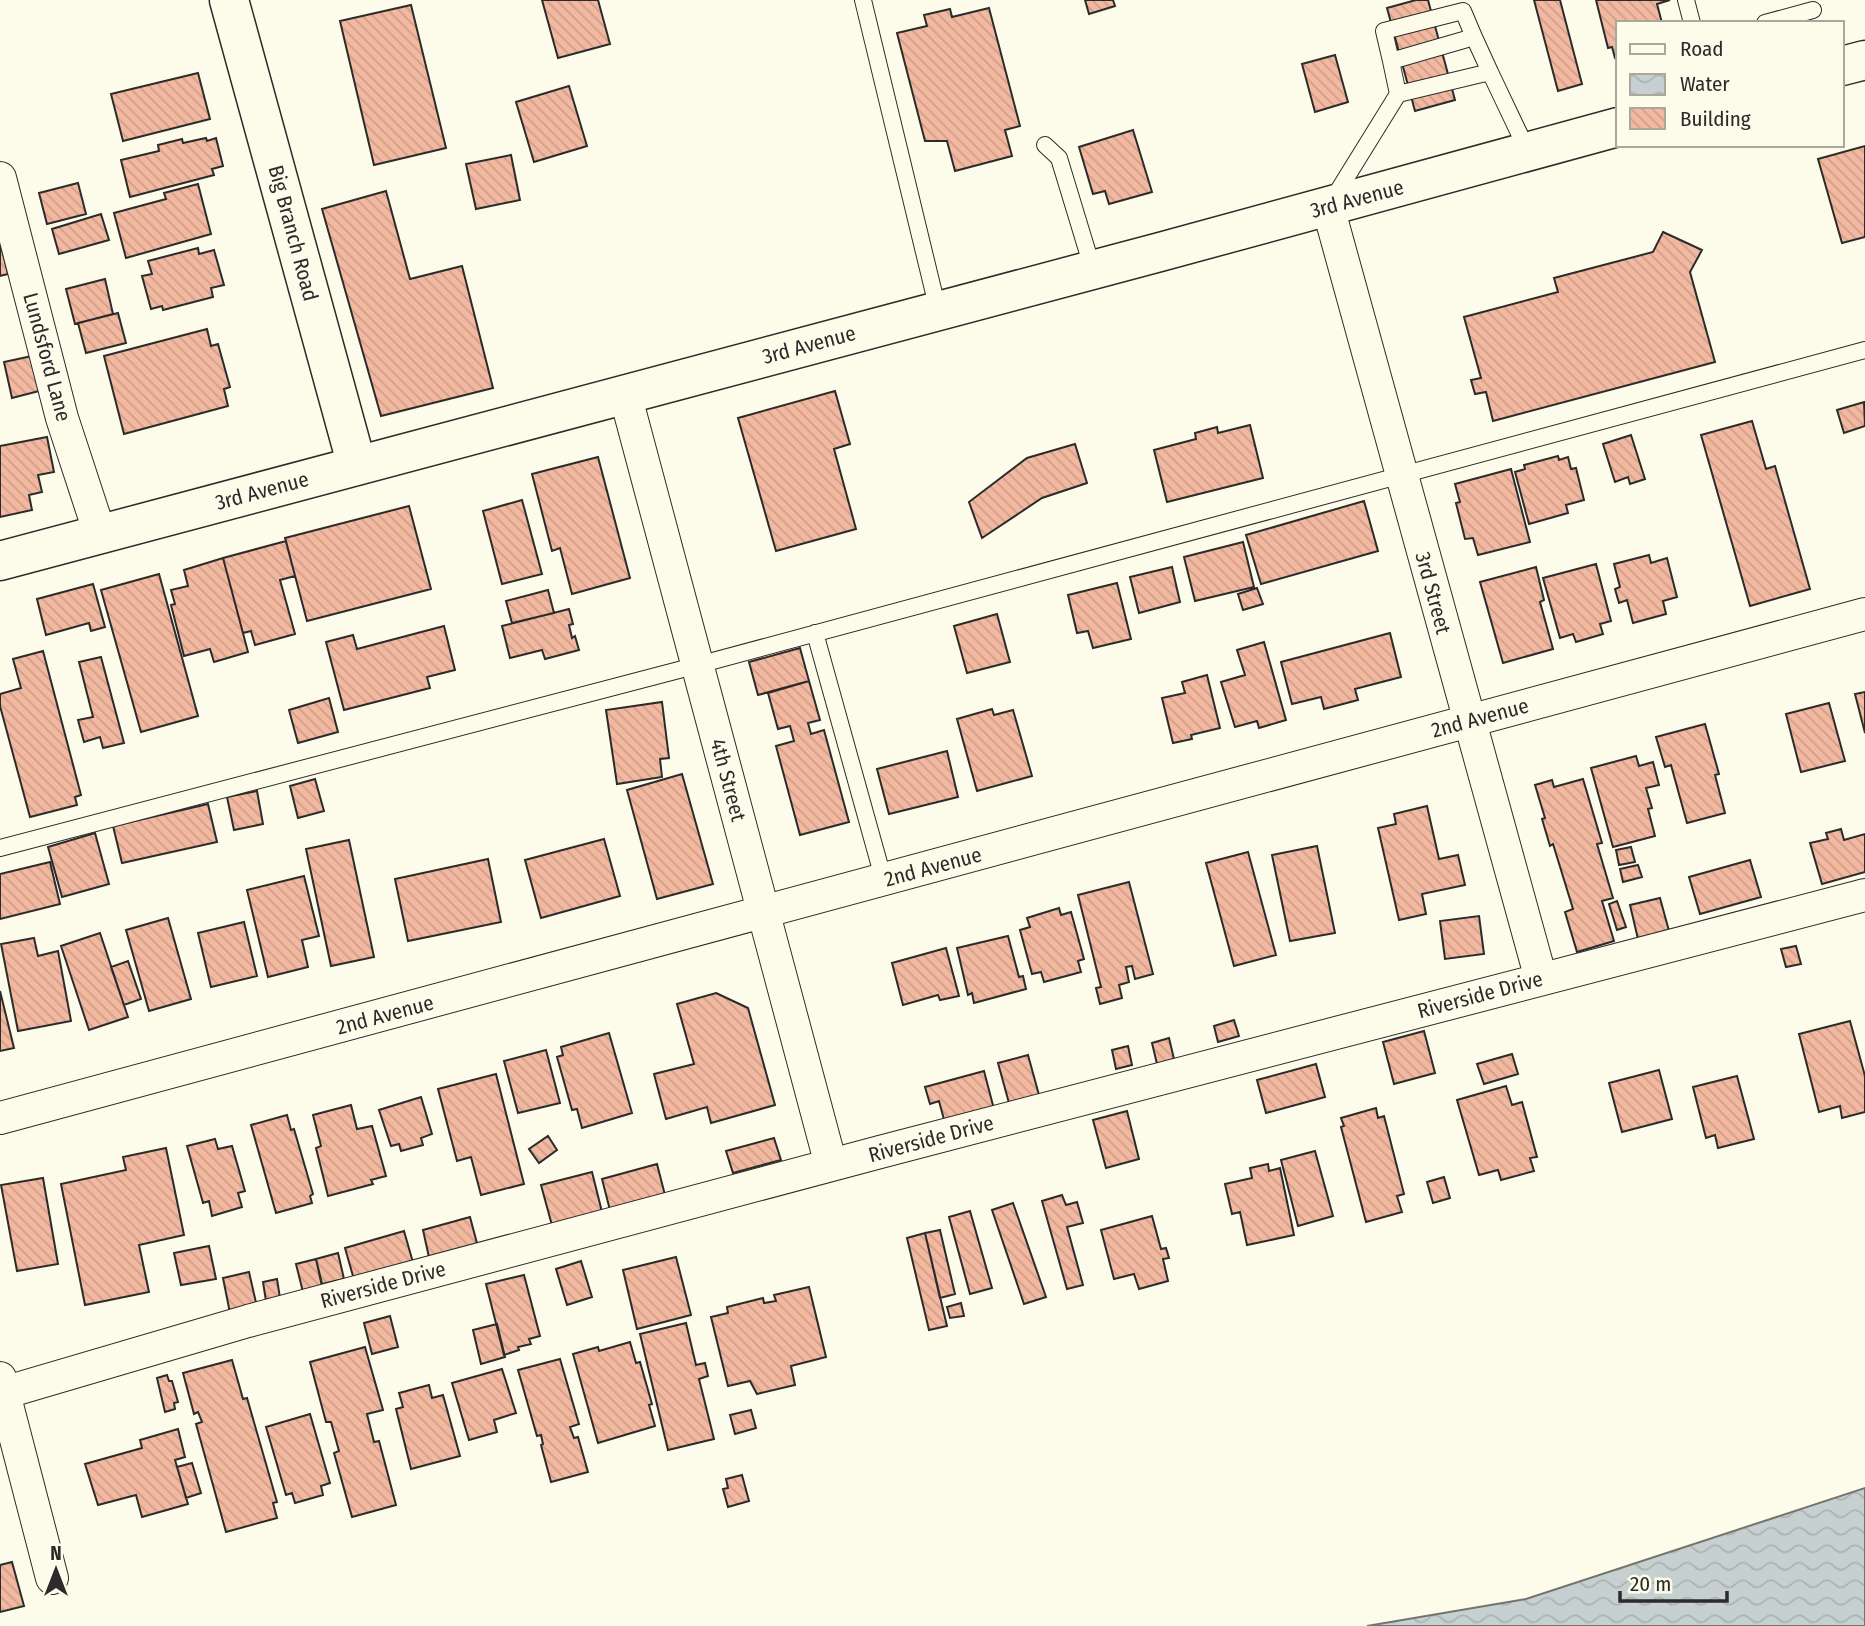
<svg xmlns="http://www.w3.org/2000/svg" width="1865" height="1626" viewBox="0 0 1865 1626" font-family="'Fira Sans Condensed',sans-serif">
<defs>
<pattern id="water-waves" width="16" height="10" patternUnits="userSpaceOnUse" patternTransform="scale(1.75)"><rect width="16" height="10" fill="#c7d0d0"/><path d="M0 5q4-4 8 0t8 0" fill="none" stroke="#abb3b3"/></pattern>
<pattern id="building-back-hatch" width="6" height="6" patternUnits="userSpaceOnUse" patternTransform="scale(1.75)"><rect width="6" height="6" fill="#f2b8a0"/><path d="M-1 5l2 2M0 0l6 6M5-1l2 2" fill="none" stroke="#d09e8a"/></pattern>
</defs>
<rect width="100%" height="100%" fill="#fdfbea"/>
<path fill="url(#water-waves)" stroke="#74746e" stroke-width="2" d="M1865,1488V1626H1367L1526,1599Z"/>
<path fill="url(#building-back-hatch)" stroke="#2b2b2b" stroke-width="2" d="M542,0H598L610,44L558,58Z
M1085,0H1113L1115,6L1089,14Z
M1416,0H1428L1455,100L1415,111L1387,8Z
M1534,0H1560L1582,84L1558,91Z
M1596,0H1670L1657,4L1662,23H1618V57L1615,58L1612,47L1608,48Z
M411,5L446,148L374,165L340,21Z
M989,8L1020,126L1005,130L1012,156L955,171L947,141H925L897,33L927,26L924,15L950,9L952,17Z
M1335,55L1348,102L1315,112L1302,64Z
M198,73L210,119L123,141L111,94Z
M569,86L587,146L534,162L516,102Z
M1133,130L1152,192L1109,204L1105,191L1093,194L1079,147Z
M206,138L207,141L216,138L223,166L212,169L214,175L130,197L121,160L159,151L158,145L182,139L183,143Z
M1865,146V237L1842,243L1818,159Z
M511,155L520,200L476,209L466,164Z
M78,183L86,214L47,224L39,193Z
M198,184L211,234L126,258L114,213L166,199L164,193Z
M386,191L410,279L462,266L493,388L381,416L322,209Z
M101,214L109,240L59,254L52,229Z
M1663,232L1702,250L1690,272L1715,362L1493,421L1486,392L1475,394L1471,380L1481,378L1464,317L1558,292L1554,278L1653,252Z
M0,241L8,274L0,276Z
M198,248L199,254L214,250L224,285L211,288L213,297L163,310L162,306L151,309L142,276L152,274L148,261Z
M105,279L113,314L75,324L66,289Z
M118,313L126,343L86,353L78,323Z
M207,329L211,346L218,344L230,387L224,389L228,406L124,434L104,356Z
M32,356L39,391L12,398L4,362Z
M835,391L850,444L834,449L856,529L776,551L738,418Z
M1864,402L1865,426L1844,433L1837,410Z
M1752,421L1766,469L1775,466L1810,589L1750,606L1701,435Z
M1250,425L1263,478L1167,502L1154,450L1196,439L1195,433L1217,427L1218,433Z
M1631,435L1645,479L1630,484L1628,477L1615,482L1603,444Z
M47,437L54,472L38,475L42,492L29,495L32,510L0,517V446Z
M1075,444L1087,483L1042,498L982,538L969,502L1027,458Z
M1558,456L1559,460L1568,457L1571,469L1576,468L1584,500L1566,505L1568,513L1529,524L1515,472L1525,469L1524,465Z
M598,457L630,578L572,594L560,548L552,551L532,474Z
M1511,469L1530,542L1478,555L1473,538L1465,539L1456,503L1460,502L1455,484Z
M522,500L542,574L502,584L483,511Z
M1364,501L1378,551L1261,584L1246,535Z
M409,506L431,589L307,621L285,538Z
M286,541L295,576L280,580L295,634L255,645L251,631L243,633L223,558Z
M1243,542L1254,587L1195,601L1184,557Z
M1649,555L1651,563L1667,558L1677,597L1663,601L1666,614L1633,623L1627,600L1619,603L1615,589L1620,587L1614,564Z
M223,558L248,652L214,662L210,649L184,656L171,605L175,604L171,590L188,586L184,570Z
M1596,564L1611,621L1600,624L1603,634L1576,642L1573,634L1560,638L1543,578Z
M1172,567L1180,602L1139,613L1130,577Z
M1536,567L1544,600L1540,602L1553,649L1503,663L1480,582Z
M159,574L198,716L141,732L101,590Z
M1117,583L1131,639L1093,648L1088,631L1077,633L1068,595Z
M93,584L105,627L91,631L89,623L46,635L37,599Z
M1257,588L1263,604L1243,610L1238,594Z
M548,590L554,613L512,623L506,601Z
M569,609L573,624L569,625L572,638L575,636L579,650L545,659L542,650L510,658L502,626Z
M997,614L1010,662L967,673L954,626Z
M444,626L455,670L427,677L430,688L344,710L326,642L353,635L357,649Z
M1390,633L1401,677L1355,689L1358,700L1324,709L1321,697L1292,704L1281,662Z
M1264,642L1286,720L1259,728L1257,721L1235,727L1221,682L1245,675L1237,650Z
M800,648L809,681L758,695L749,662Z
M43,651L81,795L75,797L77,805L30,817L0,706V694L21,688L13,659Z
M101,657L124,743L103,748L100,737L84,742L78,720L93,717L79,662Z
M1207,675L1220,728L1191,735L1192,739L1173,743L1162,698L1185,693L1182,682Z
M809,681L820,720L808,723L811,734L824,730L849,822L800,835L776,746L794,741L790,726L778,729L768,693Z
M1865,692V733L1855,694Z
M329,698L338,732L298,743L289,710Z
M662,702L669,758L660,759L662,777L617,784L606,710Z
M1829,703L1845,761L1801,772L1786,714Z
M992,709L994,715L1013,710L1032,776L977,791L957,719Z
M1705,724L1719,774L1715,775L1725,813L1687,823L1671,765L1665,767L1656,737Z
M947,751L958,797L889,814L877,769Z
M1636,756L1639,766L1653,762L1659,785L1646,788L1652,808L1648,809L1655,836L1613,847L1591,768Z
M682,774L713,884L657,899L627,790Z
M315,779L324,811L298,818L290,786Z
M1583,779L1602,843L1597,844L1613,898L1602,901L1614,941L1577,952L1565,912L1573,909L1553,844L1550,846L1542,819L1545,818L1535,785L1552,780L1554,787Z
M257,791L263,824L234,830L227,797Z
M208,804L217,842L122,863L113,826Z
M1427,806L1439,859L1458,855L1465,885L1422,894L1426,914L1399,920L1378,828L1396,824L1394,814Z
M1841,829L1844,840L1865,834V872L1822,884L1810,843L1828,839L1826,833Z
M95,833L109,884L62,897L48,847Z
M604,839L620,896L541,918L525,860Z
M349,840L374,957L331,966L306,849Z
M1317,846L1335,933L1290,941L1272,855Z
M1631,847L1635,862L1619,865L1616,850Z
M1248,852L1276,955L1234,966L1206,863Z
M488,859L501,922L408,941L395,879Z
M1750,860L1761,897L1700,914L1689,877Z
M50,862L60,904L0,919V874Z
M1638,865L1642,877L1623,882L1620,869Z
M304,876L319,936L302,940L308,967L268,977L247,890Z
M1129,882L1153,974L1135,979L1132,966L1126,967L1129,982L1119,985L1122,998L1100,1004L1096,988L1101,987L1078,895Z
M1660,898L1669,931L1638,939L1630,905Z
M1617,901L1626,927L1617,930L1609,904Z
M1059,908L1061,915L1071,912L1084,959L1078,961L1081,972L1044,982L1041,972L1032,974L1020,930L1030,927L1027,918Z
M1479,916L1484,954L1445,959L1440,921Z
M168,918L191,999L149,1011L126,930Z
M244,922L257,976L211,987L198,933Z
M100,933L128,1017L89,1030L61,946Z
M1008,936L1019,977L1023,976L1026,989L974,1003L972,993L968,995L957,948Z
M34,938L38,956L58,951L71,1021L18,1031L1,944Z
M1796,946L1801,964L1786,967L1781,949Z
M946,948L959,996L940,1000L938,995L903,1005L892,963Z
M128,961L141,999L124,1005L111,967Z
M0,991L14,1048L0,1051Z
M716,993L748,1008L775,1105L711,1123L707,1107L666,1119L654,1074L694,1064L677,1004Z
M1234,1020L1239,1036L1218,1042L1214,1026Z
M1850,1021L1865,1076V1112L1842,1118L1840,1106L1819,1112L1799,1034Z
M1424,1031L1435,1073L1394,1084L1383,1042Z
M609,1033L632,1113L582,1128L577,1109L572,1110L557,1057L563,1055L561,1047Z
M1169,1038L1174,1059L1157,1064L1152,1043Z
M1128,1046L1132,1065L1116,1069L1112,1050Z
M546,1050L560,1103L518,1113L504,1061Z
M1512,1054L1518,1074L1484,1084L1477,1064Z
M1028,1055L1039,1095L1009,1103L998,1063Z
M1316,1064L1325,1097L1266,1113L1257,1080Z
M1659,1070L1672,1119L1622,1132L1609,1083Z
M984,1071L995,1113L946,1127L939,1101L930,1104L925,1087Z
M496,1074L524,1184L481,1195L471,1157L457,1161L438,1089Z
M1737,1076L1754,1139L1718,1148L1715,1135L1706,1138L1693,1087Z
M1506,1086L1512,1105L1522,1102L1537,1157L1530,1158L1534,1171L1501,1180L1498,1170L1479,1175L1457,1100Z
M421,1097L432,1134L421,1138L423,1145L401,1151L399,1144L391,1146L379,1110Z
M351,1105L357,1129L372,1126L386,1176L371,1180L373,1184L328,1196L316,1148L321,1146L313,1115Z
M1376,1108L1378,1118L1384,1116L1404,1194L1397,1196L1402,1212L1366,1222L1341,1127L1344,1126L1341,1118Z
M1127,1111L1139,1159L1106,1168L1093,1120Z
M287,1115L291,1130L294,1129L313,1194L310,1196L312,1203L276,1213L251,1125Z
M548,1136L557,1150L539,1163L529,1149Z
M774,1138L781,1160L733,1173L726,1151Z
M215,1139L218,1149L232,1146L245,1191L238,1193L242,1207L212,1216L209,1201L203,1203L187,1146Z
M166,1148L184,1235L139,1245L149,1292L85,1305L61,1184L126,1170L123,1157Z
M1315,1151L1333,1216L1298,1226L1281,1160Z
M657,1164L666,1199L611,1214L602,1179Z
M1268,1164L1269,1171L1280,1168L1294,1235L1247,1245L1240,1212L1232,1214L1225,1184L1252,1178L1250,1168Z
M592,1172L603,1216L553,1229L541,1185Z
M1444,1177L1450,1198L1433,1203L1427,1182Z
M43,1178L58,1264L17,1271L1,1185Z
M1062,1195L1066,1205L1077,1202L1083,1223L1067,1227L1083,1285L1067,1289L1042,1201Z
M1013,1203L1046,1297L1024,1304L992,1210Z
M970,1211L992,1288L970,1294L949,1217Z
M1152,1216L1161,1249L1166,1248L1169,1258L1163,1259L1168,1281L1139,1289L1134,1274L1114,1279L1101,1230Z
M470,1217L478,1247L430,1262L423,1230Z
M940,1230L955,1294L940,1298L925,1233Z
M404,1231L414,1266L355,1283L345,1248Z
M925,1233L947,1326L929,1330L907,1238Z
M209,1246L216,1279L181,1285L174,1253Z
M338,1253L344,1279L322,1284L316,1259Z
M676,1257L691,1315L637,1329L623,1270Z
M316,1259L323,1291L304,1296L296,1264Z
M581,1261L592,1297L567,1305L556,1269Z
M249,1272L257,1307L230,1313L223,1278Z
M524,1275L540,1336L529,1339L531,1344L518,1347L519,1350L504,1355L486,1284Z
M277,1279L280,1298L266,1301L263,1282Z
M809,1287L826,1357L791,1366L795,1385L757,1394L750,1381L728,1386L711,1317L728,1313L727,1307L763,1298L764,1303L776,1301L774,1295Z
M961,1303L964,1316L950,1318L947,1307Z
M390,1316L398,1347L372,1354L364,1323Z
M686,1323L696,1365L705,1363L708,1376L699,1379L714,1439L668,1450L640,1334Z
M497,1324L505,1357L481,1364L473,1330Z
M630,1342L636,1363L640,1362L652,1404L649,1405L655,1426L598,1443L573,1354L598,1347L599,1351Z
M365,1347L383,1410L367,1414L374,1442L379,1441L396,1505L352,1517L334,1453L339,1451L331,1422H326L310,1362Z
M560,1359L579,1424L570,1427L574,1438L578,1437L588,1472L551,1482L541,1445L543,1444L541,1435L537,1436L518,1370Z
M232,1360L243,1399L247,1398L277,1502L273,1503L277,1518L226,1532L196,1424L202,1422L198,1412L194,1414L183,1373Z
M502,1369L516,1413L494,1420L497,1432L469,1440L452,1383Z
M167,1375L169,1381H172L178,1402L174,1403L175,1409L165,1412L157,1378Z
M429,1385L432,1398L443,1395L460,1456L411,1469L396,1409L403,1407L399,1393Z
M751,1410L756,1428L735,1434L730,1415Z
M310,1414L330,1483L321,1486L323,1495L295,1503L292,1493L286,1495L266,1427Z
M178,1429L185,1457L175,1460L188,1504L142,1517L136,1495L98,1505L85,1464L142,1448L140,1440Z
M192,1463L201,1493L186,1498L177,1467Z
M742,1475L749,1501L728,1507L723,1489L728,1488L726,1479Z
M12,1562L24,1606L0,1612V1565Z"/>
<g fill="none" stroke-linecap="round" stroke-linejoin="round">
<g stroke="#2b2b2b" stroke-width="18">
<path id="lane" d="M863,0L938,310
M1686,0L1692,23
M1765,23L1813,10
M1391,61L1384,31L1463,11L1474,37
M1398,94L1391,61L1474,37L1490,72
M1045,145L1059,158L1093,270
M1333,199L1398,94L1490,72L1528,152
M815,633L884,881
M0,848L698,665L1865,350"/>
</g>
<g stroke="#2b2b2b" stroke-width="34">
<path id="street" d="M0,178L62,418L100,534
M1328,207L1541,979
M625,394L831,1165
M0,1118L1865,614
M0,1378L52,1578
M0,1394L248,1321L880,1152L1865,895"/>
</g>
<g stroke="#2b2b2b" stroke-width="41">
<path id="secondary" d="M229,0L357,466
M1842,66L1865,60
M0,561L1160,252L1618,127"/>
</g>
<use href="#lane" stroke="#fdfbea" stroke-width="16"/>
<use href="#street" stroke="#fdfbea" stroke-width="32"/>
<use href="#secondary" stroke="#fdfbea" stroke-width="38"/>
</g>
<g text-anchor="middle" stroke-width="5" stroke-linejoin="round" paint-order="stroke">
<g font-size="21" fill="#2b2b2b" stroke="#fdfbea">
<text transform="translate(1357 199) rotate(-15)" y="7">3rd Avenue</text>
<text transform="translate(293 233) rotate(75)" y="7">Big Branch Road</text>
<text transform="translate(809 345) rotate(-15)" y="7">3rd Avenue</text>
<text transform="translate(47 357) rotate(75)" y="7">Lundsford Lane</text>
<text transform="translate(262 491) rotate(-15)" y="7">3rd Avenue</text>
<text transform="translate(1433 593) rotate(75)" y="7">3rd Street</text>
<text transform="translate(1480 718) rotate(-15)" y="7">2nd Avenue</text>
<text transform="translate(728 780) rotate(75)" y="7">4th Street</text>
<text transform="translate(933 867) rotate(-15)" y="7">2nd Avenue</text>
<text transform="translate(1480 995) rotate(-15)" y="7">Riverside Drive</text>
<text transform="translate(385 1015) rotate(-15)" y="7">2nd Avenue</text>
<text transform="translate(931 1139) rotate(-15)" y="7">Riverside Drive</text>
<text transform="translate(383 1285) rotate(-15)" y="7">Riverside Drive</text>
</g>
</g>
<rect x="1616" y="21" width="228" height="126" fill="#fdfbea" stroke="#a9a89e" stroke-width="2"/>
<rect x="1630" y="44" width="35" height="10" fill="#fdfbea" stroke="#a9a89e" stroke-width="2"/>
<text x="1680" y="56" font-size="21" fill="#2b2b2b">Road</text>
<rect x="1630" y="74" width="35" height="21" fill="url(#water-waves)" stroke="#a9a89e" stroke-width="2"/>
<text x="1680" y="91" font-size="21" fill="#2b2b2b">Water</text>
<rect x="1630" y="108" width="35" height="21" fill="url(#building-back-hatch)" stroke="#a9a89e" stroke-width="2"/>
<text x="1680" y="126" font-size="21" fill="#2b2b2b">Building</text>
<g transform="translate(56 1570)" stroke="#fdfbea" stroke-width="5" paint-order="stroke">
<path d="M0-5L12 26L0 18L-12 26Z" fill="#2b2b2b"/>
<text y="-10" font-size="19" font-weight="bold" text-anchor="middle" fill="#2b2b2b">N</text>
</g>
<path d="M1620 1591v10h107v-10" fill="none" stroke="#2b2b2b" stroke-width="3.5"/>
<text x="1630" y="1591" font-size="21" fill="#2b2b2b" stroke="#fdfbea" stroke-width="5" paint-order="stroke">20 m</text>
</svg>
